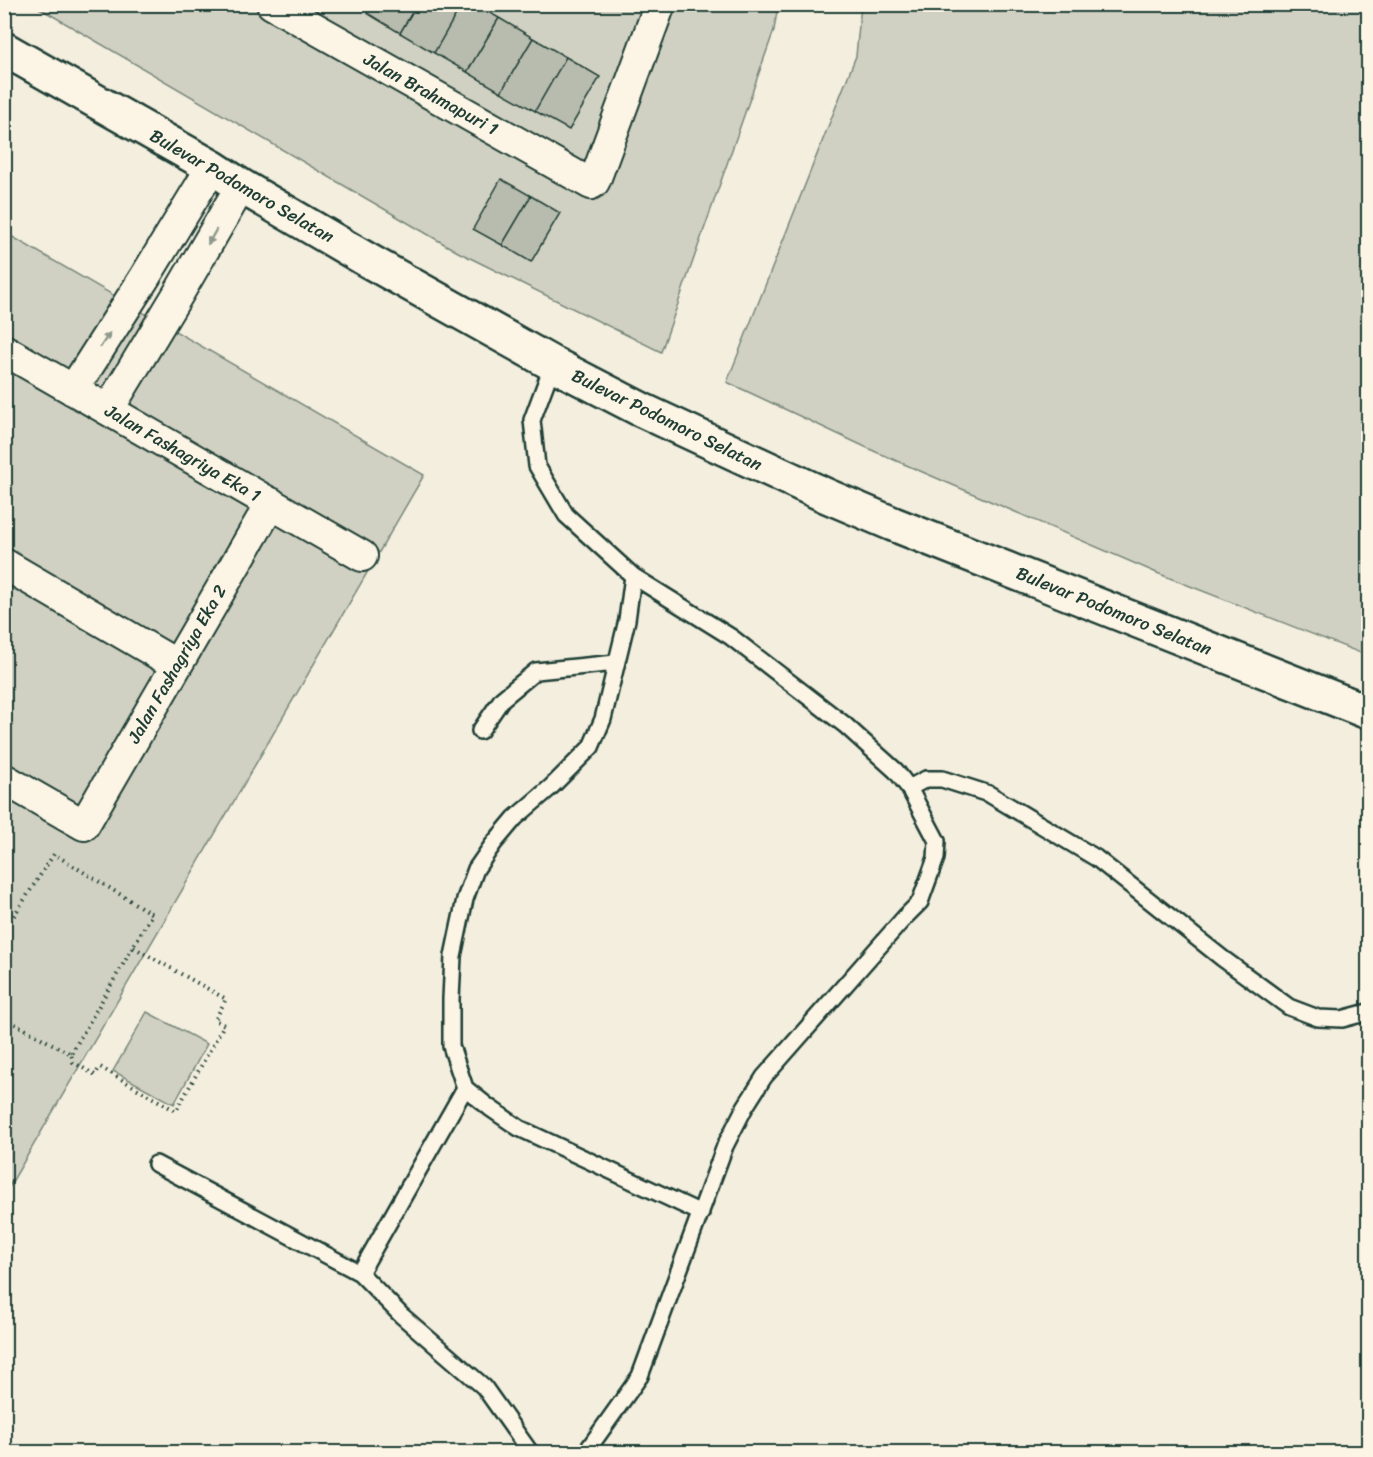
<svg xmlns="http://www.w3.org/2000/svg" width="1373" height="1457" viewBox="0 0 1373 1457" font-family="Sriracha,sans-serif">
<rect width="100%" height="100%" fill="#f3eede"/>
<filter id="ink" filterUnits="userSpaceOnUse"><feTurbulence type="fractalNoise" baseFrequency=".0167" numOctaves="2"/><feDisplacementMap in="SourceGraphic" scale="12" xChannelSelector="R" yChannelSelector="G"/><feConvolveMatrix kernelMatrix="1 2 1 2 8 2 1 2 1" color-interpolation-filters="sRGB"/></filter>
<g filter="url(#ink)">
<path fill="#d0d1c2" stroke="#78877b" stroke-width="1.5" d="M34,5H778L774,30L661,352L458,252Z
M861,5H1368V656L1157,573L876,452L727,382L856,56Z
M4,232L424,475L5,1194Z
M147,1012L207,1044L174,1104L113,1071Z"/>
<path fill="#b8bcae" stroke="#1f3d34" stroke-width="1.5" d="M372,4H417L400,33L367,13Z
M417,4H462L434,53L400,33Z
M462,4H475L499,18L467,72L434,53Z
M499,18L533,38L501,92L467,72Z
M533,38L566,57L535,111L501,92Z
M566,57L600,77L569,130L535,111Z
M501,179L531,196L502,245L473,229Z
M531,196L560,213L531,262L502,245Z"/>
<g fill="none" stroke-linecap="round" stroke-linejoin="round">
<g stroke="#1f3d34" stroke-width="20">
<path id="service" d="M553,364L532,420L537,466L566,515L633,576L627,620L603,719L591,747L551,787L515,818L494,843L476,869L465,899L453,956L451,999V1046L465,1088L490,1108L519,1128L701,1213
M480,731L502,699L536,671L616,663
M909,788L926,779H942L989,794L1096,858L1222,958L1289,1007L1318,1018L1342,1019L1368,1012
M156,1164L360,1273L465,1088
M360,1273L401,1315L484,1387L530,1452
M586,1452L640,1376L725,1146L745,1107L764,1077L905,917L920,902L936,858L937,841L909,788L896,771L845,725L731,637L633,576"/>
</g>
<g stroke="#1f3d34" stroke-width="34">
<path id="minor" d="M272,4L591,184L594,182L595,180L660,4
M4,350L362,556
M73,390L145,277L212,167
M108,410L177,296L241,186
M4,564L177,665
M4,779L84,825L271,503"/>
</g>
<g stroke="#1f3d34" stroke-width="38">
<path id="tertiary" d="M4,49L212,167L241,186L369,261L553,364L642,410L827,496L893,524L1368,712"/>
</g>
<path stroke="#1f3d34" stroke-width="4" stroke-dasharray="1.5 4.5" stroke-linecap="butt" d="M4,931L54,854L152,914L71,1054
M4,1018L71,1054L73,1062L95,1075L100,1067L176,1111L224,1025L215,1020L226,999L133,947"/>
<use href="#service" stroke="#fcf5e5" stroke-width="15"/>
<use href="#minor" stroke="#fcf5e5" stroke-width="30"/>
<use href="#tertiary" stroke="#fcf5e5" stroke-width="33"/>
</g>
<defs><path id="oneway-solid" d="M-6-.8H1V-3.2L6.5 0L1 3.2V.8H-6Z" transform="scale(1.5)"/></defs>
<g fill="#8e998c">
<use href="#oneway-solid" transform="translate(212 237) rotate(120)"/>
<use href="#oneway-solid" transform="translate(105 340) rotate(-57)"/>
</g>
</g>
<g text-anchor="middle" stroke-width="4.5" stroke-linejoin="round" paint-order="stroke">
<g font-size="18" fill="#1f3d34" stroke="#fcf5e5">
<text transform="translate(431 94) rotate(29)" y="6">Jalan Brahmapuri 1</text>
<text transform="translate(242 186) rotate(30)" y="6">Bulevar Podomoro Selatan</text>
<text transform="translate(667 420) rotate(26)" y="6">Bulevar Podomoro Selatan</text>
<text transform="translate(183 453) rotate(30)" y="6">Jalan Fashagriya Eka 1</text>
<text transform="translate(1114 611) rotate(22)" y="6">Bulevar Podomoro Selatan</text>
<text transform="translate(177 664) rotate(-60)" y="6">Jalan Fashagriya Eka 2</text>
</g>
</g>
<rect width="1373" height="1457" fill="none" stroke="#fcf5e5" stroke-width="24"/>
<rect x="12" y="12" width="1349" height="1433" fill="none" stroke="#1f3d34" stroke-width="2" filter="url(#ink)"/>
</svg>
